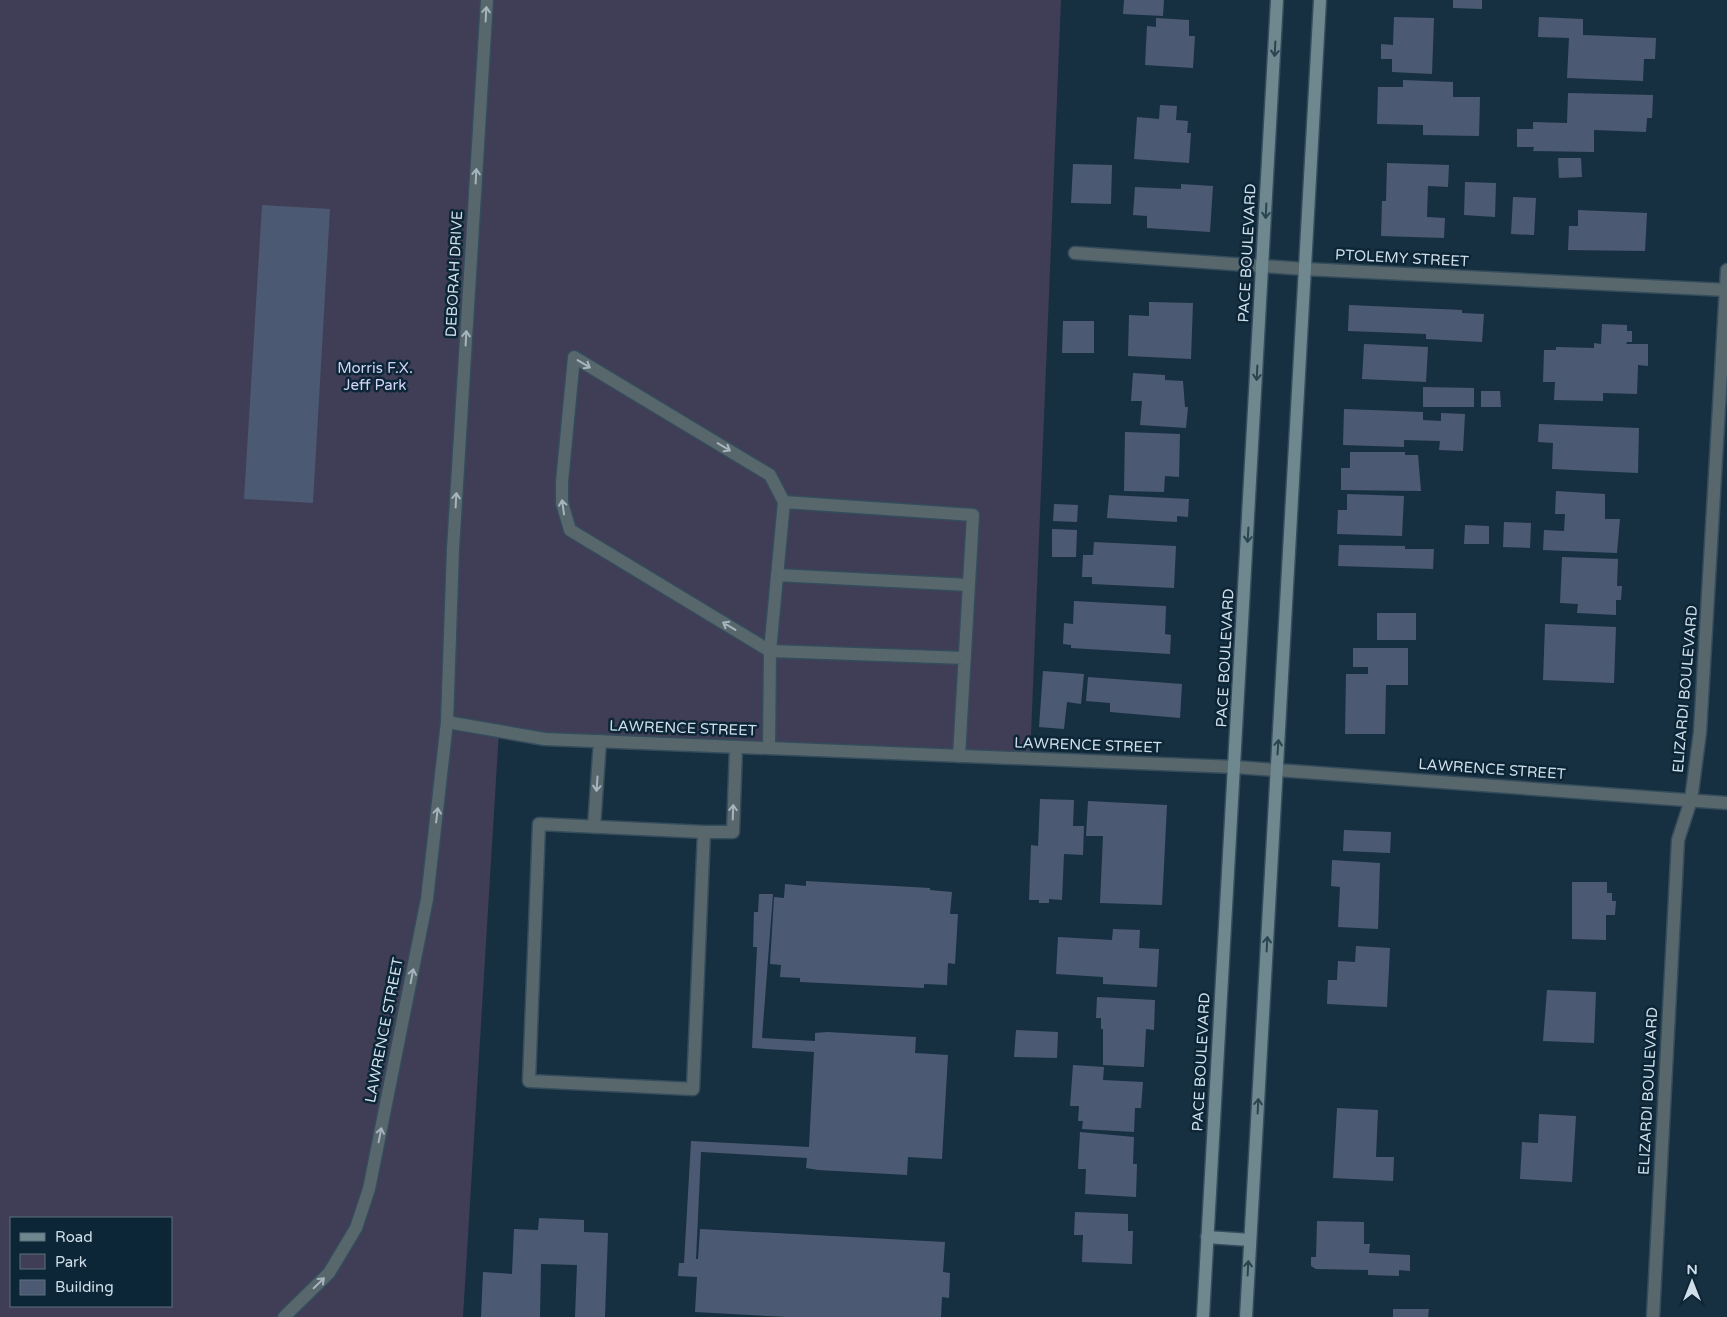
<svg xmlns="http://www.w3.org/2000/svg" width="1727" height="1317" viewBox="0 0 1727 1317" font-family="'Varela Round',sans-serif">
<rect width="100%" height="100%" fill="#173041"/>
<path fill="#3f3e56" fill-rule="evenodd" d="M0,0H1061L1030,759L499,731L463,1317H0ZM11,1218H171V1306H11Z"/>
<path fill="#4c5973" d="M1124,0H1164L1163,16L1123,14Z
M1453,0H1482V9L1453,8Z
M1394,17L1434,18L1432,74L1392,72V59H1381V44L1393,45Z
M1539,17L1583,19V35L1656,38L1655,59H1644L1643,81L1567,78L1569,38L1538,37Z
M1156,18L1189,20V36H1195L1193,68L1145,65L1147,26L1156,27Z
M1403,80L1453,82V97H1480L1479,136L1423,135V125L1377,124L1378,87H1403Z
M1568,93L1653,95L1652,118H1647L1646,132L1594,130V152L1533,151L1534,147H1517V129H1533V122L1567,123Z
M1160,105L1177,106L1176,120L1188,121L1187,133H1191L1189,163L1134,159L1137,117L1159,119Z
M1558,158H1581L1582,177L1559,178Z
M1387,163L1449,165L1448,187L1428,186L1427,217L1445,218L1444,238L1381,236L1382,201H1386Z
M1073,164L1112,165L1111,204L1071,203Z
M1465,182L1496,183L1495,217L1464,215Z
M1181,184L1213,186L1210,232L1147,228V216L1133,215L1135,187L1181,189Z
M1513,197L1536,198L1534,235L1511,234Z
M262,205L330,209L313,503L244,499Z
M1578,210L1647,213L1645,251L1568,250L1569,226H1578Z
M1149,302L1193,303L1191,359L1128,356L1129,315L1149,316Z
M1349,305L1462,310V313L1484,314L1482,342L1426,339V334L1348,331Z
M1063,321H1094V353H1062Z
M1602,324L1627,325V331H1632V342H1627L1626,344H1648V366L1638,365L1637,394L1603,393V401L1554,400L1555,382H1543L1544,350H1556V347L1594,348V343L1601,344Z
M1364,344L1428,347L1426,382L1362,379Z
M1133,373L1165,375V380L1183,381L1185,407H1188L1186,428L1140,425L1142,401H1131Z
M1423,387L1474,388V407H1423Z
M1481,391H1500L1501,407H1481Z
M1344,409L1423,412V420L1441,421V413L1465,414L1463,451L1439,450L1440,441L1404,440V447L1343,445Z
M1539,424L1639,428L1638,473L1552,469L1553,443L1538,442Z
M1125,432L1180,434L1179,477L1165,476L1164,492L1124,491Z
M1350,452H1405V455H1418L1421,491L1341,490V468H1350Z
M1556,491L1605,494V519H1620L1617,553L1543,550L1544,530L1564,531L1565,514H1555Z
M1347,494L1404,496L1402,536L1337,534L1338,510H1347Z
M1109,495L1189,499L1188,517L1177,516V522L1107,518Z
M1054,504L1078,505L1077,522L1053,521Z
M1504,522L1531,523L1530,548L1503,547Z
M1465,525L1489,526V544H1464Z
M1052,529L1077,530L1076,557H1052Z
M1094,542L1176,546L1174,588L1092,584V577H1082L1083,555H1093Z
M1339,545L1405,546V549H1434L1433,569L1338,566Z
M1562,557L1618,559L1617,586H1622L1621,600H1616V615L1577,613L1578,604L1560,603Z
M1074,601L1166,606L1165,634L1171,635L1170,654L1071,648V645L1063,644L1064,623L1073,624Z
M1377,613H1416V640H1377Z
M1545,624L1616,627L1614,683L1543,680Z
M1353,648H1408V685H1386L1385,734H1345L1346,674H1368V667H1353Z
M1043,671L1084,674L1081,704L1067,702L1064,729L1039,727Z
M1088,677L1182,684L1180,718L1110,712V703L1086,701Z
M1040,799L1074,800L1073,826H1084L1083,855L1064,854L1062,900L1049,899V903H1039V900H1029L1031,845L1038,846Z
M1088,801L1167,805L1162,905L1100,903L1103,836H1086Z
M1344,830L1391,832L1390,853L1343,851Z
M1332,860L1380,863L1378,929L1338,927L1340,887L1331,886Z
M806,881L930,888V890L952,892L950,914H958L955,964L948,963L947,985L924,984V988L800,982V978L780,977L781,965L770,964L774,897L784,898L785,884L806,886Z
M1572,882H1607V893H1612V901H1616L1615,915H1606V940L1572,939Z
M759,894H773L762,1038L815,1041V1033L827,1032L916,1037L915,1053L948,1055L942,1159L908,1157L907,1175L818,1170L806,1168L807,1158L701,1152L696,1259H698L700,1229L945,1242L943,1272L950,1273L949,1298L942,1297L941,1317H787L695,1312L697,1277L678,1276L679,1263H684L691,1141L809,1147L814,1052L752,1048L757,947H753L754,912H758Z
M1113,929L1140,930L1139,948L1159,949L1157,987L1103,984V977L1056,974L1058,937L1112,940Z
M1356,946L1390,948L1387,1007L1327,1004L1328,980H1337L1338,961L1355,962Z
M1547,990L1596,992L1594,1043L1543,1041Z
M1097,997L1155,1000L1154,1030L1146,1029L1144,1067L1103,1065V1029H1101V1018H1096Z
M1016,1030L1058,1032L1057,1058L1014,1057Z
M1073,1065L1104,1067L1103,1080L1143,1082L1141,1108H1135L1134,1132L1082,1129L1083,1121H1078L1079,1106H1070Z
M1337,1108L1378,1110L1376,1157H1394L1393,1181L1333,1178Z
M1539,1114L1576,1116L1572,1182L1520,1179L1522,1142L1538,1143Z
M1080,1132L1134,1137L1133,1164H1137L1136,1197L1085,1194L1086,1169H1078Z
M1075,1212L1128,1214V1231H1133L1132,1264L1082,1262L1083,1235H1074Z
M539,1218L584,1220V1232L608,1233L605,1317H575L577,1265L541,1264L540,1317H481L483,1272L512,1274L514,1229L538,1230Z
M1317,1221L1364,1222V1244H1370L1369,1253L1410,1255V1271L1399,1270V1276L1368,1275V1270L1316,1269L1311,1266V1257H1316Z
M1393,1309H1429L1428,1317H1393Z"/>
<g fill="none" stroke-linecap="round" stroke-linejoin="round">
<g stroke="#344c5c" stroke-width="15">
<path id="lane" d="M784,502L973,515L959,756
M777,575L969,585
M769,748L770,651L784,502L770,475L574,357L562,482V503L570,530L770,651L965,658
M539,824L704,832L693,1089L529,1081Z
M594,827L600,741
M704,832H733L736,747"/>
</g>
<g stroke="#344c5c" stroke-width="15">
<path id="street" d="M1075,253L1305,269L1727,290
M447,722L545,739L1235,767L1727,803
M284,1317L329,1273L356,1228L369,1189L427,899L447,722L453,549L487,0
M1653,1317L1678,840L1691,800L1700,732L1727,270"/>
</g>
<g stroke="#344c5c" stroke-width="15">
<path id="secondary" d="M1207,1237L1250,1240
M1203,1317L1277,0
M1246,1317L1320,0"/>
</g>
<use href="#lane" stroke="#58676c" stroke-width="12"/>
<use href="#street" stroke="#58676c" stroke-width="12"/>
<use href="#secondary" stroke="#6f888f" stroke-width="12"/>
</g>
<defs><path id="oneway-shaft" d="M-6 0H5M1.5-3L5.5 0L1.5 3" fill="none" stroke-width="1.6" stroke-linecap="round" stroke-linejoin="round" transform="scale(1.25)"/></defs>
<g stroke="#a5b4bd">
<use href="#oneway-shaft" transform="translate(486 14) rotate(-87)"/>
<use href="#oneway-shaft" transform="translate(476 176) rotate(-87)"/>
<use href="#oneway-shaft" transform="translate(466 338) rotate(-87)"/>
<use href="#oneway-shaft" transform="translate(584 364) rotate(31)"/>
<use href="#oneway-shaft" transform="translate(724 447) rotate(31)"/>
<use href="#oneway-shaft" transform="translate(456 500) rotate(-87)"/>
<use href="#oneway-shaft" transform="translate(563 507) rotate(-98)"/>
<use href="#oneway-shaft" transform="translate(729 626) rotate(-149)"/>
<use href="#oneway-shaft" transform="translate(597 784) rotate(94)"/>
<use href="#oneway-shaft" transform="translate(733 812) rotate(-88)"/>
<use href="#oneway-shaft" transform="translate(437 815) rotate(-83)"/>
<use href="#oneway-shaft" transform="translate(412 976) rotate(-79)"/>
<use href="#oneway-shaft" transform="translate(380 1135) rotate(-79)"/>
<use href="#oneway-shaft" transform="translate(319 1283) rotate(-44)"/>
</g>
<g stroke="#2a4351">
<use href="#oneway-shaft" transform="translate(1275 49) rotate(93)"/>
<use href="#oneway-shaft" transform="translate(1266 211) rotate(93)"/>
<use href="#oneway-shaft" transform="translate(1257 373) rotate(93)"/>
<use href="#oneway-shaft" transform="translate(1248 535) rotate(93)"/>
<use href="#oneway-shaft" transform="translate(1278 747) rotate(-86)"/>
<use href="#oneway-shaft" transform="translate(1267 944) rotate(-87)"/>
<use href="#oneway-shaft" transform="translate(1258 1106) rotate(-87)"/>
<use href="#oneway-shaft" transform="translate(1248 1268) rotate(-87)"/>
</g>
<g text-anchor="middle" stroke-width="5" stroke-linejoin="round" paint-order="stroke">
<g font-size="15" fill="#cfdee9" stroke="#0c2637">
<text transform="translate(1247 253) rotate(-87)" y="5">PACE BOULEVARD</text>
<text transform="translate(1402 258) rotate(3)" y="5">PTOLEMY STREET</text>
<text transform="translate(454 274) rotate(-87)" y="5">DEBORAH DRIVE</text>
<text transform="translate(1225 658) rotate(-87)" y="5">PACE BOULEVARD</text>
<text transform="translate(1685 689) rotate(-85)" y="5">ELIZARDI BOULEVARD</text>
<text transform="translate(683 728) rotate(2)" y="5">LAWRENCE STREET</text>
<text transform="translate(1088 745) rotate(2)" y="5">LAWRENCE STREET</text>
<text transform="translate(1492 769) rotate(4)" y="5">LAWRENCE STREET</text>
<text transform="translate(384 1030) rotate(-79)" y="5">LAWRENCE STREET</text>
<text transform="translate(1201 1062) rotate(-87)" y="5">PACE BOULEVARD</text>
<text transform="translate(1648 1091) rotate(-87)" y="5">ELIZARDI BOULEVARD</text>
</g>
<g font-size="15" fill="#d5d5f9" stroke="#0c2637">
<text x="375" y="373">Morris F.X.<tspan x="375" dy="17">Jeff Park</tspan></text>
</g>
</g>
<rect x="10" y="1217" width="162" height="90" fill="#0c2637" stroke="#5a707e"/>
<rect x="20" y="1233" width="25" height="8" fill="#6f888f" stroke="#5a707e"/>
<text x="55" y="1242" font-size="15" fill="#cfdee9">Road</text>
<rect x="20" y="1254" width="25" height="15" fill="#3f3e56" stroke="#5a707e"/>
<text x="55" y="1267" font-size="15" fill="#cfdee9">Park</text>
<rect x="20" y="1280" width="25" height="15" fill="#4c5973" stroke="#5a707e"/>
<text x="55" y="1292" font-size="15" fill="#cfdee9">Building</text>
<g transform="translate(1692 1282)" stroke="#0c2637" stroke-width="4" paint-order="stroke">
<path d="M0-4L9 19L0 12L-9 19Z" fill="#cfdee9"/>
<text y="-8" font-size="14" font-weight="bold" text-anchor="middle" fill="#cfdee9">N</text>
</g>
</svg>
